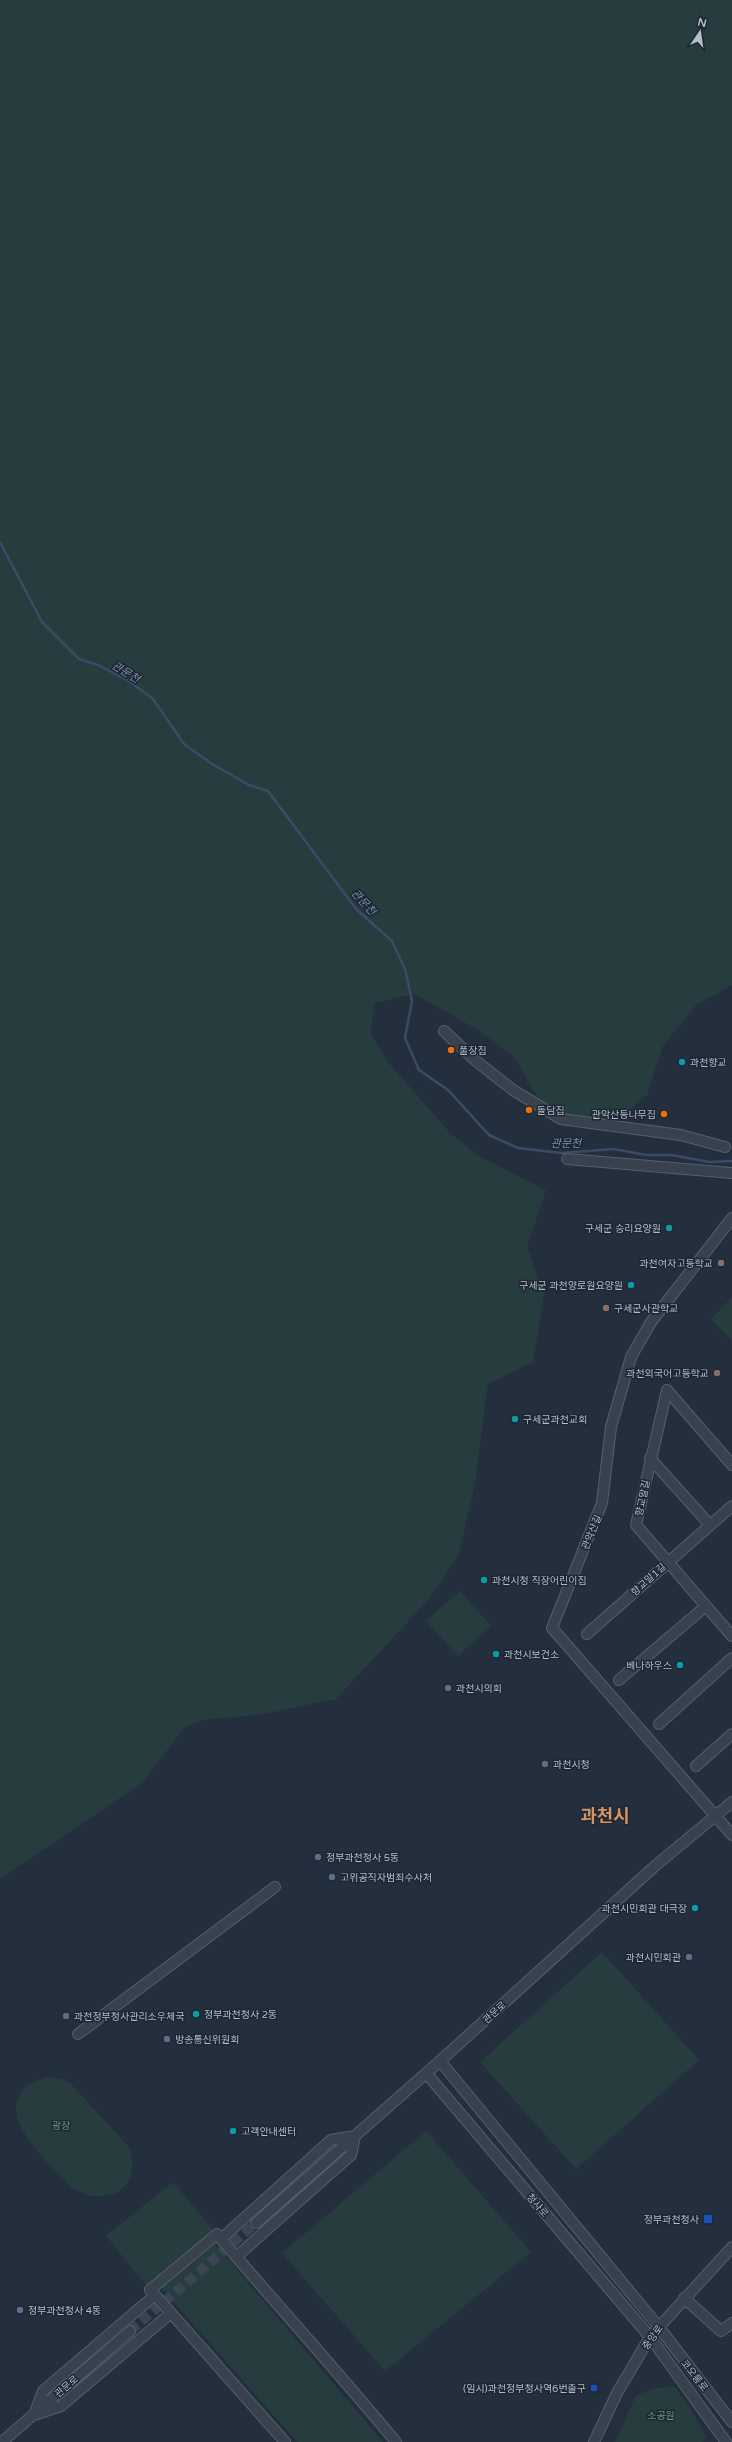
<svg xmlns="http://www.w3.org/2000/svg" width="732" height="2442" viewBox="0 0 732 2442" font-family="'Varela Round','Noto Sans KR',sans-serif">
<rect width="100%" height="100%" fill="#242f3e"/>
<path fill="#263c3f" d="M0,0H732V985L696,1005L663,1046L647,1095L611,1125L569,1120L536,1095L514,1057L480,1031L414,994L375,1003L370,1033L388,1062L450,1133L477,1155L546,1190L527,1247L544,1295L533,1362L488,1384L474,1489L458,1556L430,1598L336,1699L263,1714L203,1720L184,1728L142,1783L0,1879Z
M732,1297V1341L711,1319Z
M460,1591L491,1626L458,1656L426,1621Z
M602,1952L699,2060L576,2169L480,2062Z
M48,2077L63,2079L71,2084L129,2147C144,2188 106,2210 71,2187C53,2167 4,2126 19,2097C25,2085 36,2080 48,2077Z
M426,2131L531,2252L385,2371L282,2253Z
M173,2182L217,2234L211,2239L383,2442H297L158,2284L150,2290L106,2236Z
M674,2386L690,2408L707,2438L703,2442H615L636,2395L656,2388Z"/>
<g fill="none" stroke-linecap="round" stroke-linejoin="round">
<path stroke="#394c67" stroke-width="2.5" d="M0,542L42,622L79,659L98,665L129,681L153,699L184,744L212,764L249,785L268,791L356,909L392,941L405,969L412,1001L405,1038L419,1070L448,1090L489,1135L518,1148L561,1153L614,1149L646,1155H672L709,1162L732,1161"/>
<path stroke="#3a4453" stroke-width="10" stroke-dasharray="10 5" stroke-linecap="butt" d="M130,2331L256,2223"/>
<g stroke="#565f6c" stroke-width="12">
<path id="minor" d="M444,1031L476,1061L513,1090L561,1119L681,1135L725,1147
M567,1159L732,1173
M732,1218L651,1322L631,1357L611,1427L602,1503L552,1628L732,1835
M667,1390L636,1525L732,1636
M667,1390L732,1465
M650,1458L710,1525
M587,1634L732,1506
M619,1680L706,1606
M659,1724L732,1658
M696,1766L732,1734
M78,2034L275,1887
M440,2061L658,2326L732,2422
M426,2073L650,2337L726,2442
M256,2223L440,2061L655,1866L732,1802
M236,2257L351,2155L355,2136L331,2140L221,2239C279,2307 339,2373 396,2442
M150,2290L217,2234
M684,2298L721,2331L732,2323
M34,2415L43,2391L155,2295L285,2442
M34,2415L61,2406L171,2313
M2,2442L130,2331
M594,2442L617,2393L650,2337L732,2247"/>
</g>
<use href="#minor" stroke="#38414e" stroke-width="10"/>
</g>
<g fill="#e8710a" stroke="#1d2633" stroke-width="1.5">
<circle cx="451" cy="1050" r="4"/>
<circle cx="529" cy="1110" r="4"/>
<circle cx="664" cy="1114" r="4"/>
</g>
<g fill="#0f9aa8" stroke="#1d2633" stroke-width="1.5">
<circle cx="682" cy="1062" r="4"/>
<circle cx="669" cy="1228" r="4"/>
<circle cx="631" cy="1285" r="4"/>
<circle cx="515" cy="1419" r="4"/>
<circle cx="484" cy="1580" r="4"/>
<circle cx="496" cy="1654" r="4"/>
<circle cx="680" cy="1665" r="4"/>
<circle cx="695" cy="1908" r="4"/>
<circle cx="196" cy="2014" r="4"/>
<circle cx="233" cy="2131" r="4"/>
</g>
<g fill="#8d6e63" stroke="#1d2633" stroke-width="1.5">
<circle cx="721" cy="1263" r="4"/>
<circle cx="606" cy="1308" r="4"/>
<circle cx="717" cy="1373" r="4"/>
</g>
<g fill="#5c6f8a" stroke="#1d2633" stroke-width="1.5">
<circle cx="448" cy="1688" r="4"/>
<circle cx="545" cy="1764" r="4"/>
<circle cx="318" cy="1857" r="4"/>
<circle cx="332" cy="1877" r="4"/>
<circle cx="689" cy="1957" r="4"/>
<circle cx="66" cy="2016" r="4"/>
<circle cx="167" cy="2039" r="4"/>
<circle cx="20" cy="2310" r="4"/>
</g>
<g fill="#1a4fb4" stroke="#1d2633" stroke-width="1.5">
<rect x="703" y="2214" width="10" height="10" rx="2"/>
<rect x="590" y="2384" width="8" height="8" rx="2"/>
</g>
<g text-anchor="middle" stroke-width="3" stroke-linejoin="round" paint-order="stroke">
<g font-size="10" fill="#b4bcc9" stroke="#1d2633" text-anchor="start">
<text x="459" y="1054">풀장집</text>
<text x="690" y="1066">과천향교</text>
<text x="537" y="1114">돌담집</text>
<text x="656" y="1118" text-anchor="end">관악산등나무집</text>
<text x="661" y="1232" text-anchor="end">구세군 승리요양원</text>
<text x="713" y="1267" text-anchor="end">과천여자고등학교</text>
<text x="623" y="1289" text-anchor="end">구세군 과천양로원요양원</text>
<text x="614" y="1312">구세군사관학교</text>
<text x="709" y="1377" text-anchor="end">과천외국어고등학교</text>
<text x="523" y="1423">구세군과천교회</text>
<text x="492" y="1584">과천시청 직장어린이집</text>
<text x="504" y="1658">과천시보건소</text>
<text x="672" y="1669" text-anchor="end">베나하우스</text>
<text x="456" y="1692">과천시의회</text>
<text x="553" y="1768">과천시청</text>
<text x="326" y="1861">정부과천청사 5동</text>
<text x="340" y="1881">고위공직자범죄수사처</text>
<text x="687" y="1912" text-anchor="end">과천시민회관 대극장</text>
<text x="681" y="1961" text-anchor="end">과천시민회관</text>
<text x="204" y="2018">정부과천청사 2동</text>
<text x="74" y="2020">과천정부청사관리소우체국</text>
<text x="175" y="2043">방송통신위원회</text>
<text x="241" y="2135">고객안내센터</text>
<text x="699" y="2223" text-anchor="end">정부과천청사</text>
<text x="28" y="2314">정부과천청사 4동</text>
<text x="586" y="2392" text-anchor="end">(임시)과천정부청사역6번출구</text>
</g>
<g font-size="10" fill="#b4bcc9" stroke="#1d2633">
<text transform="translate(642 1498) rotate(-78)" y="4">향교말길</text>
<text transform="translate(591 1532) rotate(-68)" y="4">관악산길</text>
<text transform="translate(648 1579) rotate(-42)" y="4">향교말1길</text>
<text transform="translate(494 2012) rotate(-42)" y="4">관문로</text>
<text transform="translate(538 2205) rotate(49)" y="4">청사로</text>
<text transform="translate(652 2337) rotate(-55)" y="4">중앙로</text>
<text transform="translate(695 2375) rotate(52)" y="4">코오롱로</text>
<text transform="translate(66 2386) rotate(-41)" y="4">관문로</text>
</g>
<g font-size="10" fill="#6b9a76" stroke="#1d2633">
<text x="61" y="2129">광장</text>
<text x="661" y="2419">소공원</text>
</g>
<g font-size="11" font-style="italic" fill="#7c92b1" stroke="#1d2633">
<text transform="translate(126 672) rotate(31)" y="4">관문천</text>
<text transform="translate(364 902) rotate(47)" y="4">관문천</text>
<text x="566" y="1147">관문천</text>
</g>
<g font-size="18" font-weight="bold" fill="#d59563" stroke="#1d2633">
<text x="605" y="1822">과천시</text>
</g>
</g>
<g transform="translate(700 32) rotate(13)" stroke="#1d2633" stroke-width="3" paint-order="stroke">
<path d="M0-3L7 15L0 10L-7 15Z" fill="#b4bcc9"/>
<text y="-6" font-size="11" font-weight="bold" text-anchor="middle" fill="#b4bcc9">N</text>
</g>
</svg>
